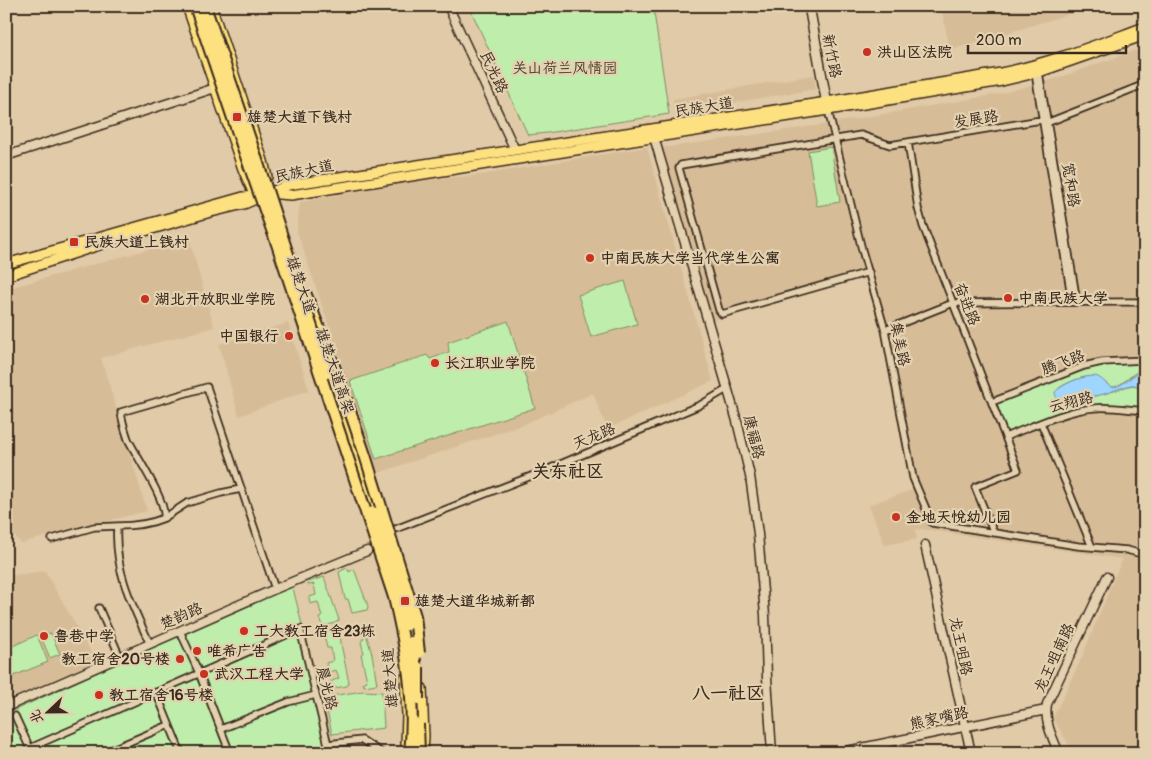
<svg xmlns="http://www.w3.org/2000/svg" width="1151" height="759" viewBox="0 0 1151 759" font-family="Pangolin,'LXGW WenKai TC',sans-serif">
<rect width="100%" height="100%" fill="#e1caa7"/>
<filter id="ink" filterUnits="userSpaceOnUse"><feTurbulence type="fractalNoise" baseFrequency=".02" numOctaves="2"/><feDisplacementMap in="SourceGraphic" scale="10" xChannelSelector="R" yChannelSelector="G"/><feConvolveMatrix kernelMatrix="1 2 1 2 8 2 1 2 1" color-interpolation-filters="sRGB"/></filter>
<g filter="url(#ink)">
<path fill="#d7bc98" d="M941,6H1075L1073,13L950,50Z
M1145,47V753H1074L1053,718L1082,657L1115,576L1123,559L922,529L915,530L917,539L885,545L869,505L912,490L878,319L866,277L713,320L662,148L821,125L999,94L1055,79Z
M814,75L816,89L675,112L673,99Z
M647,147L713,381L607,429L593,393L522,425L378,473L297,231L300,202L420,180L481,175Z
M189,238L214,327L101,358L147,511L28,541L22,544L6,527V289Z
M288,323L309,390L239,416L219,344Z
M45,571L96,661L6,702V576Z"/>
<path fill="#bfedab" stroke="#7d8c64" d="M469,6H653L669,114L547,133L528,135Z
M831,147L840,202L817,206L808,151Z
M625,281L637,324L591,337L578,295Z
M508,321L535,408L376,459L350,381L427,355L430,359L449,352L448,342Z
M1145,363V370C1144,370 1138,372 1137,372C1131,375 1120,387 1113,387C1109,387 1104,381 1100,379C1090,372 1068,382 1059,388L1067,403C1082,398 1099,396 1114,391C1121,389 1126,386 1133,385L1142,390H1145V408L1106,404L1085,406L1010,433L1007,432L997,405L999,402L1091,367L1105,365Z
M347,568L349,572L354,569L368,606L367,610L352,613L348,599H345L339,572Z
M324,577L339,620L335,623L324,626L321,623L319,618L322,617L318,602L310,604L309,597L316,595L314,584L308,585V582Z
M292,584L330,739L328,744L330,753H6V714Z
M335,627L340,629L341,644L349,683L347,686L329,689L328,683L339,678L336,670L328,672L326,663L333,661L331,648H327L324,635L326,630Z
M51,633L60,654L50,658L41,637Z
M366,634L372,654L377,684L364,686L363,683L367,681L361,654L364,653L361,642Z
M37,635L48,662L6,679V649Z
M363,691L382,692L384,728L332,734L324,696L337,695Z"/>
<path fill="#9fd6ff" stroke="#7791a5" d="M1145,370V390L1141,389L1135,385H1130L1104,394L1084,398L1067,403C1061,403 1055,398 1055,392C1062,384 1088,373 1098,377C1103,379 1109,388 1114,387C1125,385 1133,373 1145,370Z"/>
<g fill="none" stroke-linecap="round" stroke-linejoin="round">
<g stroke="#3b2a1e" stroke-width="9">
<path id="minor" d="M1039,72L1077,302
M1035,73L1072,302
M828,110L862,250L885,330L913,478L932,523L1078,546L1127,550L1145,555
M1044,124L1145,84
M908,142L918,208L923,226L1018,470L975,487L994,533
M869,272L722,314L719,310L679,168L681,165L861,135L890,145L1047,119
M885,330L953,303L1123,302H1138L1145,304
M992,402L1084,366L1102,362L1145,360
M1041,423L1092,547
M1005,437C1031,427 1067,410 1094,408C1111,406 1128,410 1145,411
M164,518L187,503L221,493L241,489
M388,532L544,471L700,405L727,389
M52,539L94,527L117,526
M99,608L120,657
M180,631L199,673L230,753
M150,644C132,605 114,570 117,526C133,526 150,524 164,518C167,501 136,456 128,439C125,430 122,421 121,412L207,387L275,589
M156,692L181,753
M15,716L32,753
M221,729L288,702L316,695
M328,744L362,740L382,753
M30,748L300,629L330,753
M103,753L169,725"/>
</g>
<g stroke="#3b2a1e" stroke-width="11">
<path id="tertiary" d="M448,6L515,150
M654,137L737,421L750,476L758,534L765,615L767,678L772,753
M6,156L215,88
M925,545L971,753
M6,707L275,589L367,551
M837,753L1046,710
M1059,753C1052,737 1044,721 1047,704L1107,577"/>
</g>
<g stroke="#3b2a1e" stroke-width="12">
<path id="secondary" d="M809,6L828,110"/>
</g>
<g stroke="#3b2a1e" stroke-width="12">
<path id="primary" d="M187,6L243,169L256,199
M211,6L263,161L267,177
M271,194H279L291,195L828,110L1002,81L1039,72L1145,35
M6,264L243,197L258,196
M6,276L114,240L207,213L244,204L288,185L827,102L1001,73C1051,63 1098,44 1145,27
M329,367L380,518
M405,678L407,715L406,745
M422,688L424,736L423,753"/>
</g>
<g stroke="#3b2a1e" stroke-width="14">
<path id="trunk" d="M306,295L330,356L340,382"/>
</g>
<use href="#minor" stroke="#e3d1af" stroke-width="5.5"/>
<use href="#tertiary" stroke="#e3d1af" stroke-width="8"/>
<use href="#secondary" stroke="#e3d1af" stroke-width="9"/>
<use href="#primary" stroke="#fde080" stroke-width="9"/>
<use href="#trunk" stroke="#fde080" stroke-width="10"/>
<g stroke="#3b2a1e" stroke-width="14" stroke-linecap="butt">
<path id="trunk-bridge" d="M195,6L242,145L277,244L394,597C406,648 416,700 410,753
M205,6L251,142L327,373
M340,382L365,455L415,616L419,653
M373,512L401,596L407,625
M411,642L415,661L416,674
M418,699V667
M418,724L419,753"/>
</g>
<use href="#trunk-bridge" stroke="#fde080" stroke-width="10"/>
</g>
</g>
<g fill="#c8321e" stroke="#e3d1af" stroke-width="2">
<circle cx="867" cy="52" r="5"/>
<rect x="232" y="112" width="10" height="10" rx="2.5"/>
<rect x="69" y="237" width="10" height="10" rx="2.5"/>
<circle cx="590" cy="258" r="5"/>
<circle cx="1008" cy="298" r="5"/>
<circle cx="145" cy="299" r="5"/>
<circle cx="289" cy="336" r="5"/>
<circle cx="435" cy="363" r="5"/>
<circle cx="896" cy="517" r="5"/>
<rect x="400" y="596" width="10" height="10" rx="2.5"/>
<circle cx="244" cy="631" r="5"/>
<circle cx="44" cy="636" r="5"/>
<circle cx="197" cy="651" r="5"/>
<circle cx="180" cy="659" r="5"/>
<circle cx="204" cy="674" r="5"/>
<circle cx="99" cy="695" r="5"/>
</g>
<g text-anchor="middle" stroke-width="4.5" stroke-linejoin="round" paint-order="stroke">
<g font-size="15" font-weight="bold" fill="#3b2a1e" stroke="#e3d1af" text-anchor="start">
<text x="877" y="57">洪山区法院</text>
<text x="247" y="122">雄楚大道下钱村</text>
<text x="84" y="247">民族大道上钱村</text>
<text x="600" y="263">中南民族大学当代学生公寓</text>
<text x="1018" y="303">中南民族大学</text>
<text x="155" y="304">湖北开放职业学院</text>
<text x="279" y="341" text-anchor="end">中国银行</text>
<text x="445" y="368">长江职业学院</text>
<text x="906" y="522">金地天悦幼儿园</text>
<text x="415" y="606">雄楚大道华城新都</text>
<text x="254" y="636">工大教工宿舍23栋</text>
<text x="54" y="641">鲁巷中学</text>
<text x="207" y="656">唯希广告</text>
<text x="170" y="664" text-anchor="end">教工宿舍20号楼</text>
<text x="214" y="679">武汉工程大学</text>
<text x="109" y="700">教工宿舍16号楼</text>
</g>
<g font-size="15" fill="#3b2a1e" stroke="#e3d1af">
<text transform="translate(832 56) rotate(79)" y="5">新竹路</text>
<text transform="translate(494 72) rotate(65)" y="5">民光路</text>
<text transform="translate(704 107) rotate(-9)" y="5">民族大道</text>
<text transform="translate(976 119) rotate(-9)" y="5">发展路</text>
<text transform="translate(304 171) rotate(-12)" y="5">民族大道</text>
<text transform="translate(1071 185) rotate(81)" y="5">宽和路</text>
<text transform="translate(301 285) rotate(71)" y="5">雄楚大道</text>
<text transform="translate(967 304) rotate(68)" y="5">奋进路</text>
<text transform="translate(900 344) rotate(78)" y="5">集美路</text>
<text transform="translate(1063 362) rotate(-20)" y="5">腾飞路</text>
<text transform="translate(335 371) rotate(71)" y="5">雄楚大道高架</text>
<text transform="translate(1071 402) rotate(-14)" y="5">云翔路</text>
<text transform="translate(594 436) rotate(-23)" y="5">天龙路</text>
<text transform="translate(754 437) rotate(76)" y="5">康福路</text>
<text transform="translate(181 616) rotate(-24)" y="5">楚韵路</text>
<text transform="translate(961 646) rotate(78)" y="5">龙王咀路</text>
<text transform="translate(1054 658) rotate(-65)" y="5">龙王咀南路</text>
<text transform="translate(390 678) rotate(-95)" y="5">雄楚大道</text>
<text transform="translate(327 688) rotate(76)" y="5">晨光路</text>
<text transform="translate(939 718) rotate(-12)" y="5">熊家嘴路</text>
</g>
<g font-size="15" fill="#483e2c" stroke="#e3d1af">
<text x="565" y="73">关山荷兰风情园</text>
</g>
<g font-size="18" font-weight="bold" fill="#3b2a1e" stroke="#e3d1af">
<text x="568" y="477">关东社区</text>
<text x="728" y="699">八一社区</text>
</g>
</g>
<rect width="1151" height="759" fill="none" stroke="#e3d1af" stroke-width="25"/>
<rect x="12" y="12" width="1126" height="734" fill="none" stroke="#3b2a1e" stroke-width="2" filter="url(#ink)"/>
<g transform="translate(48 712) rotate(248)" stroke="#e3d1af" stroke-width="4" paint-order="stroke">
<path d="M0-4L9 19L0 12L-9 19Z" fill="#3b2a1e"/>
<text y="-8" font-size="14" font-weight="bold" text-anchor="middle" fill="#3b2a1e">北</text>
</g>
<path d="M968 45v8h158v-8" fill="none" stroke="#3b2a1e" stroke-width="2.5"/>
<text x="976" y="45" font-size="15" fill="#3b2a1e" stroke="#e3d1af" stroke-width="4" paint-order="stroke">200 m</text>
</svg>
